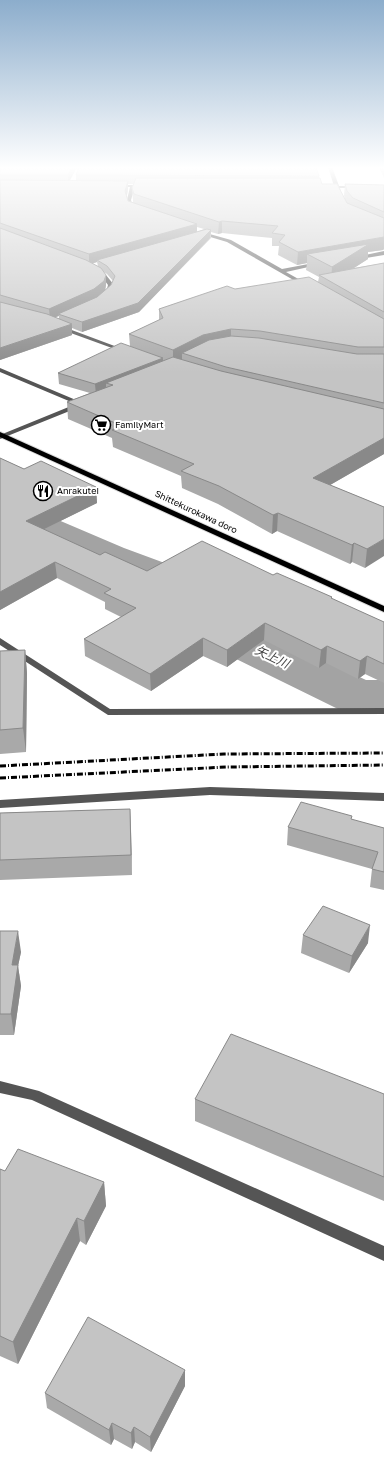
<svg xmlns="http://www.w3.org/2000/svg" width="384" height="1467" viewBox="0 0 384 1467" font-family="'Golos Text','Noto Sans JP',sans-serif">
<rect width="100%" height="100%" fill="#fff"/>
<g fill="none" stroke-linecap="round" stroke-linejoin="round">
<path fill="#a3a3a3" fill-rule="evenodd" d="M0,498L16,502L124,548L189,572L254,628L366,680H384V714H357L338,709L218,650L155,592L92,568L0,527Z"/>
<g stroke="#dbdbdb" stroke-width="2">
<path id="major" d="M0,432L384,606V612L0,437Z"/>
</g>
<path fill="#555" fill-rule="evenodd" d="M328,167H332L339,186H384V188H340L341,193L337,194L335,188L324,187L334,186Z
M112,185H148L146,187H135L131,200L133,207L139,209V211L129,208L127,200L130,187H114Z
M199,231L231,240L282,269L319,262L322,264L286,272L309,285L304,286L227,242L197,233Z
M384,251V255L354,260L351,258Z
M93,271L106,275L114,285L111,293L107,296L102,295L106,292L108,285L102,277L93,273Z
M57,326H61L128,351L123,352L57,328Z
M0,368L83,403L84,404L82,406L0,439V435L76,404L0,372Z
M0,638L110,709L384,708V714L108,715L0,645Z
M210,787L384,793V801L210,795L0,808V800Z
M0,1081L39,1091L384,1246V1261L32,1100L0,1093Z"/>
<use href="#major" fill="#000" fill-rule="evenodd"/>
<path stroke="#000" stroke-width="3" stroke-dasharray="6 2 1 2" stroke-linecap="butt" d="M0,766L224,754L384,753
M0,778L227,767L384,765"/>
</g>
<path fill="#a9a9a9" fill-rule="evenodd" d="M0,167H77L70,180H76V175L319,176V178L322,184L345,198L344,196L345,184L384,185V249L383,250L368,252V259L354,268L384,263V454L330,485L384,507L365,568L352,562L350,564L277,531L272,534L218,504L182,488L181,476L113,447L112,438L68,419L67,402L90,393L59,384L58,373L130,346L129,334L159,320V309L235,289L318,282L319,277L306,270L307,263L297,265L278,255L279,246H272V238L222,233L218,234L211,232V238L139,312L82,332L72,328V335L0,360ZM128,184H134L132,188L133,200V203L128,201L127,196L128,189ZM197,227L204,229L197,232ZM97,262L98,266L92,264ZM104,272L107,274L113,281L111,285L105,290L106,285V275ZM59,316V319L54,317Z
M379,167H384V178Z
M0,458L24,469L96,487L97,503L44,529L100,555L147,571L273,575L332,597V599L384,622V683L365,674L358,679L326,663L319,668L264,640L227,667L203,656L151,691L85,656L84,639L121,617L105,609V602L57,578L0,610Z
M25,650L27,673L26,752L0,754V651Z
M130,809L132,875L0,880V813Z
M352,820L384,828V890L370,887L372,869L287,845L288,827Z
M0,931L21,952L18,966L21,986L14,1035H0Z
M303,935L368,943L349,973L301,953Z
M384,1094V1201L195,1121V1099Z
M0,1169L5,1171L104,1182L106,1206L86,1245L80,1241L18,1364L0,1356Z
M185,1370V1386L151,1452L135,1442L132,1449L114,1439L111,1445L47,1408L45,1393Z"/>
<path fill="#898989" d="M72,167H77L68,184V175Z
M128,181V189L126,200L125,191Z
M222,221V233L218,234L219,222Z
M197,224V234L97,260V262L89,264V254Z
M211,230L210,238L139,312L82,332V322Z
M384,237V249L383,250L368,252V259L332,282H331L332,267L307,254V263L297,265L298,252Z
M106,275V285L105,291L94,300L58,314L59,316L50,319L49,309Z
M72,324V335L0,360V348Z
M231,329V344L182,353V361L173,365V350L203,335Z
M163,358V369L106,383V391L96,395L95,384Z
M384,438V454L311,496L313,478Z
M96,487L97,503L28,537L26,521Z
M278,513L277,531L272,534L273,515Z
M384,539V556L365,568L367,549Z
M354,543L352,562L350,564L352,545Z
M55,562L57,578L0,610V592Z
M265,623L264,640L227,667V650Z
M203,638V656L151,691L150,674Z
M327,646L326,663L319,668L321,650Z
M25,650L27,673L26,752L23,728Z
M367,656L365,674L358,679L360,661Z
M130,809L131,829L132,875L131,855Z
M370,925L368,943L349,973L352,956Z
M18,931L21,952L18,966L21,986L14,1035L11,1014L12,965Z
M104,1182L106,1206L86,1245L84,1221Z
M77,1218L80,1241L18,1364L13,1342Z
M185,1370V1386L151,1452L150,1437Z
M112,1423L114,1439L111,1445L109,1430Z
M134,1427L135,1442L132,1449L131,1433Z"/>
<path fill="#c4c4c4" stroke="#898989" d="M0,167H72L68,175H0Z
M79,167H316L319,176L76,175Z
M136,178H320L322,184H337L347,203L384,218V237L298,252L279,242L285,235L272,233L278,226L222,221L219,222L134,194L132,188Z
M0,180L128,181L125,191L128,201L197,224L89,254L0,223Z
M345,184L384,185V212L353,198L347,191Z
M0,228L86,260L101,268L106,275L104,281L94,289L49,309L0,295Z
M207,229L211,230L138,303L82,322L58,314L97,297L111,285L115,276L107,266L97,260Z
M369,244L332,267L307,254Z
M384,263V312L319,275Z
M309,277L384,319V347H358L260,331L231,329L203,335L173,350L129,334L163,318L159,309L227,286L235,289Z
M0,302L47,314L72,324L0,348Z
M231,336L259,338L357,354H384V403L226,367L182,353L209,340Z
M121,343L163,358L95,384L58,373Z
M173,357L221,371L384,409V438L313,478L384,507V539L367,549L354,543L352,545L278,513L273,515L219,486L181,471L194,464L112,430L122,426L67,402L113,385L106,383Z
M0,458L24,469L41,461L96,487L26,521L100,555L105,552L147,571L202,541L273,575L277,573L332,597L331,598L384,622V664L367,656L360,661L327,646L321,650L265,623L227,650L203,638L150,674L84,639L136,608L104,593L111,589L55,562L0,592Z
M25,650L23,728L0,730V651Z
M301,802L352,816L351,819L384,828V872L372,869L378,852L288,827Z
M130,809L131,855L0,860V813Z
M323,906L370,925L352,956L303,935Z
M0,931H18L12,965H18L11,1014H0Z
M231,1034L384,1094V1177L195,1099Z
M18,1149L104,1182L84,1221L77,1218L13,1342L0,1336V1169L5,1171Z
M88,1317L185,1370L150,1437L134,1427L131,1433L112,1423L109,1430L45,1393Z"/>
<linearGradient id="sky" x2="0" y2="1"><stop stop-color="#8cadcc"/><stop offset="0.45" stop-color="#fff"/><stop offset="1" stop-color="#fff" stop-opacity="0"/></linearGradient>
<rect width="384" height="373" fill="url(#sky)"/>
<defs>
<g id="supermarket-ring" transform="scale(1)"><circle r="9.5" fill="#fff" stroke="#000" stroke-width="1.5"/><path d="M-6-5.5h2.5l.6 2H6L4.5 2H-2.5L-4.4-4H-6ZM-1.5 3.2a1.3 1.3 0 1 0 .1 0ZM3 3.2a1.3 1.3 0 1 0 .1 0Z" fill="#000"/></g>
<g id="restaurant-ring" transform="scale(1)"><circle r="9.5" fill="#fff" stroke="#000" stroke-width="1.5"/><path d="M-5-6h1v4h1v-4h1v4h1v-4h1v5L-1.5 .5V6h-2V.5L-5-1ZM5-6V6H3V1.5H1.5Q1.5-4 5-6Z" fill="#000"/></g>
</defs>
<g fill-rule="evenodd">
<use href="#supermarket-ring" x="101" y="425"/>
<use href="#restaurant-ring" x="43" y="491"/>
</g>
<g text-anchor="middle" stroke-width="4" stroke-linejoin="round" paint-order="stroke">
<g font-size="9" fill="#000" stroke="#fff" text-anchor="start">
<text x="115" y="428">FamilyMart</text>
<text x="57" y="494">Anrakutei</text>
</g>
<g font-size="9" fill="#000" stroke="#fff">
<text transform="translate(196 512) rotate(25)" y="3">Shittekurokawa doro</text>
</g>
<g font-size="12" font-style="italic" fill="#444" stroke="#fff">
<text transform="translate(272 657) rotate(25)" y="4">矢上川</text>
</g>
</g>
</svg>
